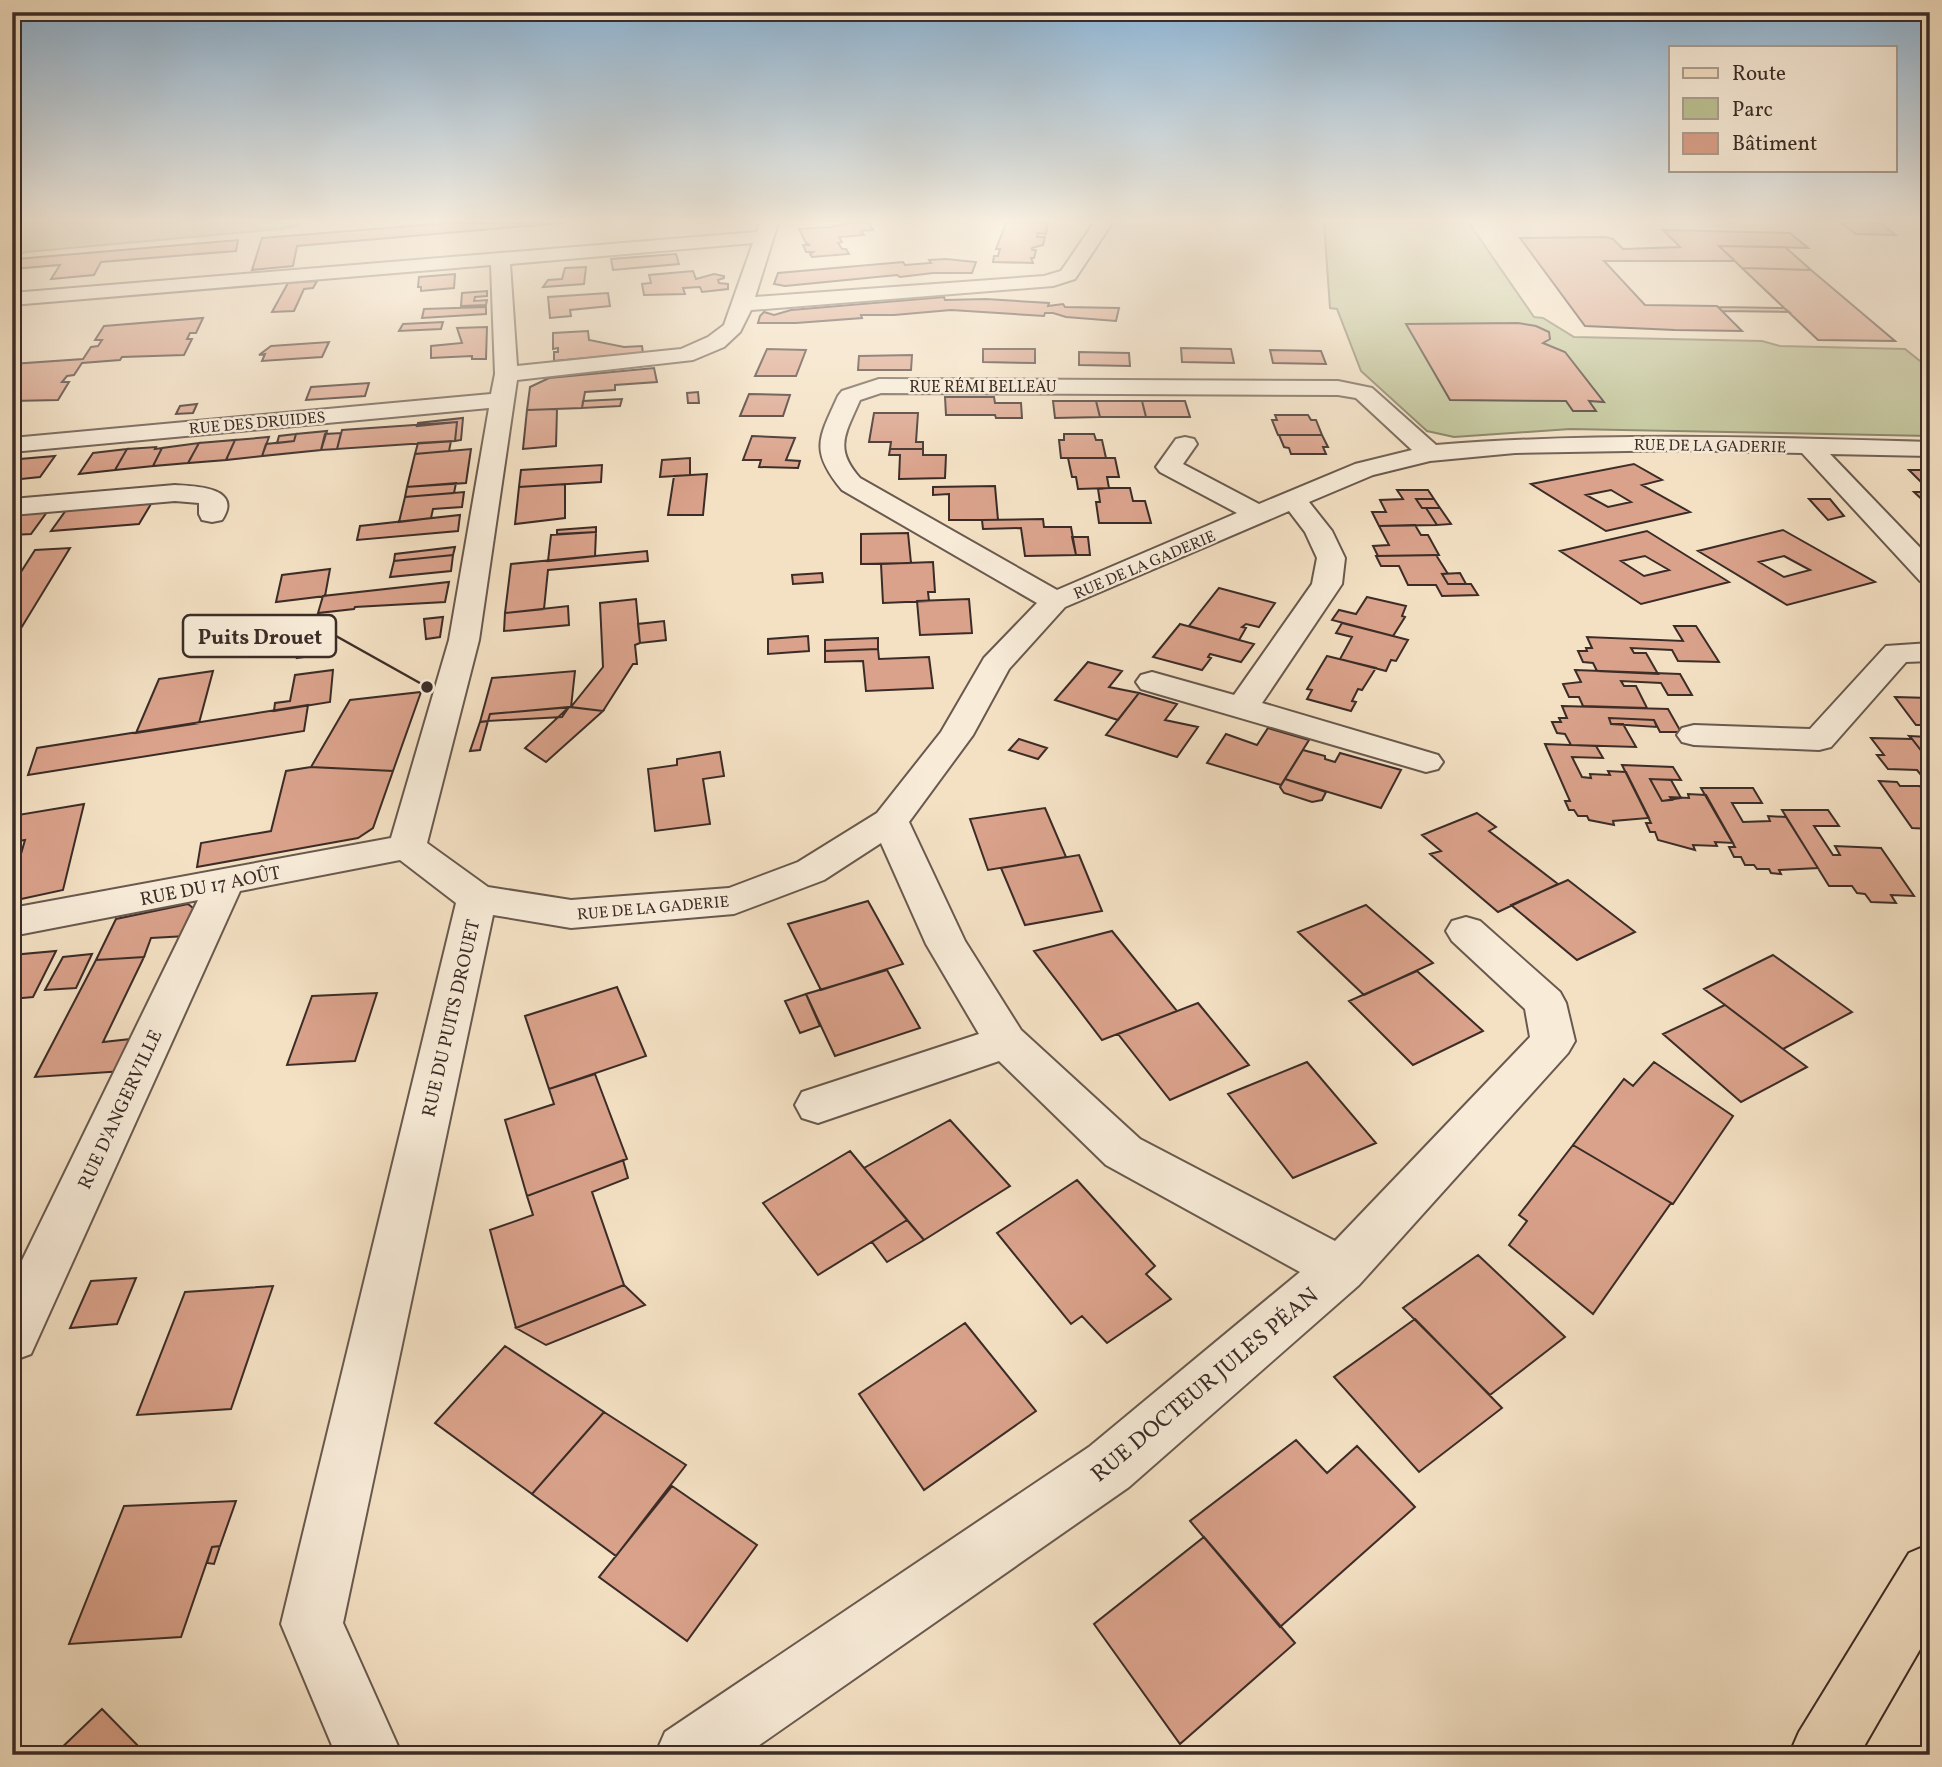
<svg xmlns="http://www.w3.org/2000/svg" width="1942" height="1767" viewBox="0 0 1942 1767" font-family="Vollkorn,serif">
<rect width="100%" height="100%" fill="#f4e1c4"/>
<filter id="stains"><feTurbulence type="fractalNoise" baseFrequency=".00286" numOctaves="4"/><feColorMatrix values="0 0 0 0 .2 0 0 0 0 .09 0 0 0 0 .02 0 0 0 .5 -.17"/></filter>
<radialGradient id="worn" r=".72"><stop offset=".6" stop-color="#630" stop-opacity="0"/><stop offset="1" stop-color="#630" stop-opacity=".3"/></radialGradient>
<path fill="#bcc294" stroke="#7c775e" stroke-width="2" d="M12,223H301L300,225L280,229L26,252L12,257Z
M1324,223H1469L1534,317L1543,318L1574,337L1762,341L1780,346L1905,349L1930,369V436L1570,429L1454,437L1427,431L1361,371L1337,309L1330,308Z"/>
<path fill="#daa28b" stroke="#3b2c27" stroke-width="2" fill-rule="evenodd" d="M449,223H563L297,246L293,266L252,270L262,238Z
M850,223H869L873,230L861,231L864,235L839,237L842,242L838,243L842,249H846L849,254L812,257L810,254L813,252H806L803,245H810L806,243L799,229L830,227Z
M1006,223H1048L1046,234L1038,233L1037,237H1045L1043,245L1032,248V250H1036L1034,258H1031L1033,263L993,262L994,256H998L1000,249H996Z
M1841,223H1880L1896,235L1856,234Z
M1663,230L1790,233L1808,248L1719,246L1735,261H1604L1645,305L1717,306L1742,331L1675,330L1585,326L1520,238L1605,237L1613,239L1623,249L1680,247Z
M238,240L236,251L101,262L94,275L51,279L60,265L12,269L17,259Z
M1719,246L1785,247L1811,270L1742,268Z
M676,254L679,264L613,270L611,259Z
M946,259L976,262L972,273H933L900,277L897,275L785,286L774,284L778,273L903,262L905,265L931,263L929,260Z
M586,267L584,284L543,287L548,280L562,279L565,268Z
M1742,268L1811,270L1895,341L1818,340Z
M693,271L696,279L714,274L724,276V278L718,280L719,283L728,284V289L702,292L700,287L683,288L685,294L644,295L642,284L651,283L649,275Z
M455,274L454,288L421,291V287H418L419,277Z
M317,281L313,288L304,289L294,311L272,312L288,283Z
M487,291V296L475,297L474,301L487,300L486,305L461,306L462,293Z
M608,293L610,306L570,310L571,316L550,318L548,297Z
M944,297L945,300L986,299L1049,303L1048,306L1063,304L1065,307L1119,308L1116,321L1066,317L1053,313H1045L1044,316L951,310L894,315H861L862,318L796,323H758L760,316L764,312L774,315L791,310Z
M486,307V314L422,318L424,309Z
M1718,307L1784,308L1789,312L1722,311Z
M203,318L196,333H190L187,339H192L184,355L122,357L120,360L82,363L74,375L67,376L62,382H69L58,400L12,401V364L83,359L91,347L98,346L102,340H95L104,326Z
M443,322L441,329L399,331L403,324Z
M1518,323L1536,326L1549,332L1550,339L1543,343L1565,352L1604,402L1589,401L1596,411H1573L1566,401L1450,400L1406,324Z
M487,327L486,359H472V356L431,358V346L462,343L457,328Z
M588,331L589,340L624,347L642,346L643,353L554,361V352H558V348L553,349V333Z
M329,342L322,357L262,361L265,354L259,355L271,346Z
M1181,348L1231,349L1234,363L1182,362Z
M767,349L806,350L796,376H755Z
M983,349H1035V363L983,362Z
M1270,350L1321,351L1326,364L1273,363Z
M1079,352L1129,353L1130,366L1079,365Z
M912,355L911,370H858L859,356Z
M654,368L657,382L615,385V390L585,392L582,408L527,410L530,387L549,378Z
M369,383L365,396L306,400L311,387Z
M698,392L699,403H688L687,393Z
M749,394L790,395L783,416H740Z
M945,397H994L995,403H1021L1022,418H996L995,415H946Z
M622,399L620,406L582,408L583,401Z
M1053,401H1096L1100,417L1055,418Z
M1096,401H1142L1146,417H1100Z
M1142,401H1185L1190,417H1146Z
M197,404L193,413L176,414L180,406Z
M557,409L556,446L523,449L527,410Z
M874,413H918L916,442H923V449H890L891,442H869Z
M1275,415H1308L1311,420H1316L1322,435H1278L1272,420H1277Z
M463,418L461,440L455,441L457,422L417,426L418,423Z
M457,422L455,441L337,449L342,430Z
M327,431L321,450L262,456L266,444L294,441L296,434Z
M341,433L337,449L321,450L325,434Z
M296,434L294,441L277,443L279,436Z
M1064,434H1094L1096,440H1102L1106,458H1061L1059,440H1064Z
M1279,435H1322L1328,447H1323L1326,454H1291L1289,448L1284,447Z
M752,436L795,438L786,460L800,461L798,468L759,467L761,460H743Z
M269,437L262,456L226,460L235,440Z
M235,440L226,460L188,463L199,443Z
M451,441L449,451L415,454L418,443Z
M199,443L188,463L153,466L162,448Z
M156,447L155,449L162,448L153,466L115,470L127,449Z
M127,449L115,470L79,474L93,453Z
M471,449L466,483L407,487L415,454Z
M890,449H923V455H946L945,478L899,479L900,455H889Z
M55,456L40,477L12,480V469L20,459Z
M690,458V475L660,477L662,460Z
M1068,458H1115L1119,477H1107L1109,488L1078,489L1076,477H1072Z
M1634,464L1662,480L1642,485L1690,512L1606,531L1531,484ZM1611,490L1631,502L1608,507L1586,495Z
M602,465L601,482L519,487L521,470Z
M1909,470H1930V491Z
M707,474L703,515H668L674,476Z
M456,483L454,493L405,497L407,487Z
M565,484V518L515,524L519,487Z
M995,486L998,520H949V494L933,495V487Z
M1109,488H1130L1133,501H1145L1151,523H1099L1096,502H1100L1098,489Z
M1397,490H1428L1434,499H1416L1422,508H1426L1437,525L1379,526L1372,512H1386L1380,500L1403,499Z
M464,492L462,507L433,509L431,518L399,522L405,497Z
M1914,492H1930V507Z
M154,499L139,524L51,531L69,506Z
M1416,499H1434L1440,508H1422Z
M1809,499H1830L1844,516L1828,520Z
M1426,508H1440L1451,524L1437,525Z
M12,512H47L31,534L12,535Z
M460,515L458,531L357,540L360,526Z
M1043,519L1044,527H1071L1076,555L1025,556L1021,528L983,529L982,520Z
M1415,525L1421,535H1428L1439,555L1378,556L1373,546L1389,545L1379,526Z
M596,527V532L557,534V530Z
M1783,530L1875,582L1787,605L1698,551ZM1784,556L1810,570L1784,577L1759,562Z
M1647,531L1729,582L1641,604L1560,551ZM1645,556L1669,570L1644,576L1621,561Z
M596,532L595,556L548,561L551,535Z
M908,533L911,563L861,564V534Z
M1072,537H1088L1090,555H1076Z
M455,547L453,555L394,561L395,554Z
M70,548L12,643V586L35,550Z
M647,551L648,561L548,570L544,609L505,613L511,564Z
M453,555L451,571L390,577L394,561Z
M1436,555L1448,574H1442L1448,584H1471L1478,595L1442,596L1436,585H1408L1399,566H1381L1376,556Z
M933,562L935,592H928L929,601L883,603L881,564Z
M330,569L325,596L276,602L282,575Z
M822,573L823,582L793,584L792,575Z
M1460,573L1466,584H1448L1442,574Z
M449,582L445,602L355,607L354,609L318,613L323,596Z
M1219,588L1275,603L1259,627L1246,624L1242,627L1246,628L1239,640L1189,626Z
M1367,597L1406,606L1402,616L1405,617L1393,636L1332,620L1339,610L1356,614Z
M636,599L640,643L635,645L637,664H633L603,711L571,707L603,667L600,603Z
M969,599L972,633L920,635L917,601Z
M568,606L569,625L504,631L505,613Z
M443,617L440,637L426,639L424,619Z
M664,621L666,640L640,643L638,624Z
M1342,623L1393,636L1408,640L1396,661L1391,660L1386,671L1340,659L1352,637L1336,633Z
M1180,624L1239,640L1254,644L1241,662L1210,654L1208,657L1211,658L1202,670L1153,657Z
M1674,626H1696L1719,662L1678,661L1672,650L1631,648L1634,653H1646L1658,674L1597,671L1593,663L1583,662L1578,651H1587L1586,648H1592L1587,637L1683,641Z
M808,636L809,651L768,654V639Z
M878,638V649L825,651V640Z
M332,646L331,653L297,658L299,650Z
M878,649L879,659L929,657L933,688L866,691L863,661L825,662V651Z
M1327,656L1376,668L1362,690L1358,689L1352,701L1356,702L1351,711L1307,699L1312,690L1307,689Z
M1088,662L1122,671L1109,687L1139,693L1118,720L1055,700Z
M333,670L330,702L274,711L275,703L290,701L295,675Z
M1575,670L1680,674L1692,695H1668L1661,683L1621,681L1624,686H1636L1647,708L1583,706L1579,697H1569L1563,684L1581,682Z
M213,671L199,723L136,733L159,679Z
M575,671L571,707L490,714L488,721L480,722L492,678Z
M421,692L393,771L311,767L350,700Z
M1139,693L1177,704L1165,720L1198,727L1177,757L1106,735Z
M1895,697L1930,698V725H1916Z
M308,705L304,731L28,775L37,748Z
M1562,706L1668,709L1681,732H1660L1654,720L1609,718L1611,724H1623L1636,747L1571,745L1565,734L1557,733L1552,722H1561L1559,718H1567Z
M569,707L603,711L546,762L525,748Z
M569,707L562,717L488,721L490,714Z
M1609,718L1654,720L1657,727L1611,724Z
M488,721L480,750L470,751L480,722Z
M1268,728L1309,740L1281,785L1207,763L1226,734L1257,745Z
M1909,736L1928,737L1930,762L1912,739Z
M1871,738L1912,739L1930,762V786L1917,770L1888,769L1877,755H1884Z
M1019,739L1047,748L1038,759L1009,750Z
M1545,744L1596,746L1603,758L1572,757L1582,777L1591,778L1590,774L1610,775L1608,771L1626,772L1649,818L1613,821L1614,825L1589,820L1587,816H1578L1574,810H1569L1565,801H1570Z
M1303,750L1325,756V759L1335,762L1340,753L1401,770L1381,808L1285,779Z
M720,752L724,776L703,779L710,824L655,831L648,769L677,765V759Z
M1622,765L1673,767L1681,780L1650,779L1662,801L1672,800L1670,797L1689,798L1688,794L1706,795L1733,843L1715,842L1717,846L1693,845L1695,850L1658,840L1655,832H1650L1646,823H1651Z
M311,767L393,771L373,828L358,838L197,867L201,843L271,831L286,771Z
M1285,779L1326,792L1322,800L1312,802L1284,793L1280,787Z
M1650,779L1671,780L1681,798L1662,801Z
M1879,781L1897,782L1900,786H1920L1922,790H1930V829L1912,828Z
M1701,788H1753L1762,803H1732L1743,822L1770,821L1768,816L1786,817L1818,868L1779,870L1781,874L1771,873L1769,869H1757L1754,865H1745L1741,857H1734L1729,847H1735Z
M84,804L63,890L12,901V885L25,840L12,842V816Z
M1045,808L1066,857L988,870L970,819Z
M1782,810H1828L1839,826H1814L1833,855H1840L1835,846L1881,848L1914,896L1891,895L1896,903L1871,902L1865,894L1857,893L1852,886H1829Z
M1477,813L1496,827L1489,831L1558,884L1498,912L1430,854L1441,851L1422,835Z
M1079,855L1102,911L1025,925L1001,868Z
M1568,880L1635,932L1577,960L1511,905Z
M868,901L903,964L821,990L788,924Z
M188,904L197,911L187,936L151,938L144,957L96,960L116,919Z
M1366,905L1433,963L1364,995L1298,932Z
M1112,931L1177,1011L1102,1040L1034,951Z
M56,951L33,997L12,999V955Z
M92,954L76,988L45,990L63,957Z
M1773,955L1852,1012L1783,1049L1704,989Z
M144,957L103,1042L140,1038L124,1071L35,1077L96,960Z
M887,970L920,1028L835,1056L806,994Z
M1417,971L1483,1031L1413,1065L1349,1001Z
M617,987L646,1056L549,1089L525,1016Z
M377,993L355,1061L287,1065L312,996Z
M806,994L820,1026L800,1033L785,1001Z
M1198,1003L1249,1065L1170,1100L1118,1034Z
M1725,1005L1783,1049L1807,1067L1741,1102L1663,1034Z
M1307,1062L1376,1143L1293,1178L1228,1094Z
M1654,1062L1733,1116L1673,1204L1573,1145L1624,1079L1633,1086Z
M595,1074L627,1159L527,1196L505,1120L554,1104L549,1089Z
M950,1120L1010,1186L924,1240L864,1168Z
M1573,1145L1671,1203L1593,1314L1509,1245L1527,1221L1519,1215Z
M850,1151L907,1220L818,1275L763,1203Z
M623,1160L628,1178L592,1192L624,1285L516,1328L490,1230L533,1215L527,1196Z
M1077,1180L1155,1266L1146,1274L1171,1299L1107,1343L1082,1316L1071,1324L997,1233Z
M907,1220L924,1240L887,1262L872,1242Z
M1478,1255L1565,1337L1490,1395L1403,1308Z
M136,1278L117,1324L70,1328L91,1281Z
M624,1285L645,1305L546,1345L516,1328Z
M273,1286L231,1409L137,1415L185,1292Z
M1415,1319L1502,1408L1419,1472L1334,1377Z
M965,1323L1036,1411L924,1490L859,1394Z
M505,1346L604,1412L532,1494L435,1423Z
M604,1412L686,1465L616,1556L532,1494Z
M1296,1440L1327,1473L1357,1446L1415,1507L1280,1627L1190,1521Z
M672,1486L757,1545L687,1641L599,1577Z
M236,1501L220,1546L212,1547L181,1637L69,1644L124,1506Z
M1204,1537L1295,1643L1180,1744L1094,1624Z
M220,1546L214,1564L207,1563L212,1547Z
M102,1709L147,1755H54Z"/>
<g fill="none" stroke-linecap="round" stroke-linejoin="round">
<g stroke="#69594e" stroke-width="4">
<path id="minor" d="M760,223H778L755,297L1044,276L1061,271L1094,223H1112L1075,279L1053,286L751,310L740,332L724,347L693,360L517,380L479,640L427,843L488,887L571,900L729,888L798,862L877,813L941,732L984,658L1037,603L842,490C809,450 819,438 838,396L842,391L879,379L1338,381L1372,388L1436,445C1600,432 1765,437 1930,442V456L1830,454L1930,558V584L1920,581L1802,453L1686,450L1515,453L1430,461L1373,475L1309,502L1332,531L1345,558L1342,584L1262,703L1438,755L1443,762L1438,769L1426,772L1141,689L1136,682L1141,675L1152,672L1234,695L1312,584L1317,558L1305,532L1289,511L1065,607L1009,669L973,735L909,822L965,941L1021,1030L1140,1139L1335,1241L1530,1037L1525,1009L1452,941L1446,931L1452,921L1466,917L1480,921L1560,992L1566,1003L1575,1041L1568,1053L1359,1285L1129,1487L745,1755H655L665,1732L1089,1447L1300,1272L1106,1165L999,1061L818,1123L802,1118L795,1105L802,1092L979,1034L926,944L881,843L824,880L734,914L571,928L493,915L343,1623L402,1755H336L281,1624L456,903L400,860L240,891L31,1354L12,1361V1281L198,900L12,936V908L391,838L449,640L489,408L12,452V438L491,394L495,374L491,265L12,305V293L757,232ZM753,243L724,325L708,337L681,349L517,366L510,264ZM881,393L1338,395L1356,398L1412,450L1355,464L1259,504L1183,464L1197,444L1194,439L1185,437L1176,439L1156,467L1160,472L1237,513L1057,590L860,478C833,448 846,433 860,400Z
M175,485C194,486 244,487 222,520L212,522L202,520L199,514V503L175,501L12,515V499Z
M1930,643V661L1906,662L1831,747L1819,750L1694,745L1682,742L1677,735L1682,728L1694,725L1810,729L1886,646Z"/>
</g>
<g stroke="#3b2c27" stroke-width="4">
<path id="major" d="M1930,1544V1632L1859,1755H1789L1799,1732L1909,1553Z"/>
</g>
<use href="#minor" fill="#f8ecd9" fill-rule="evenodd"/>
<use href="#major" fill="#f4e1c4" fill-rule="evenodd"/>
</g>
<linearGradient id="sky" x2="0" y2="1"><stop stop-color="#8cb6d8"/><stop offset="0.47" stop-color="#faf2e4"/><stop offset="1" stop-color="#faf2e4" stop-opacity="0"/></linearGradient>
<rect width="1942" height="470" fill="url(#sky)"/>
<g text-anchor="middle" stroke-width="5" stroke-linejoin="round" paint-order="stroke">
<g font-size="16" fill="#3b2c27" stroke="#f8ecd9">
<text x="983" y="392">RUE RÉMI BELLEAU</text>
<text transform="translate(257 422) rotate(-5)" y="6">RUE DES DRUIDES</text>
<text transform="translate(1710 445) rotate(1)" y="6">RUE DE LA GADERIE</text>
<text transform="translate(1144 564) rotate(-23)" y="6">RUE DE LA GADERIE</text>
<text transform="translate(653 907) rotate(-5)" y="6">RUE DE LA GADERIE</text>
</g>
<g font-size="19" fill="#3b2c27" stroke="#f8ecd9">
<text transform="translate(210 885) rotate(-11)" y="7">RUE DU 17 AOÛT</text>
<text transform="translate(450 1018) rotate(-77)" y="7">RUE DU PUITS DROUET</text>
<text transform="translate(119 1109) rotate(-65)" y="7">RUE D'ANGERVILLE</text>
</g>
<g font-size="23" fill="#3b2c27" stroke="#f8ecd9">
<text transform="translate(1204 1384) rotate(-40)" y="8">RUE DOCTEUR JULES PÉAN</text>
</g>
</g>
<path fill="none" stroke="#3b2c27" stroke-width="2.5" d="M427 687L336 636"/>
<circle fill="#3b2c27" stroke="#f8ecd9" stroke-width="2.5" cx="427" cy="687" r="7"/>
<rect fill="#f8ecd9" stroke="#3b2c27" stroke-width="2.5" x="183" y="615" width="153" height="42" rx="7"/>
<g font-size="21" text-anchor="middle" font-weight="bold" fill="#3b2c27">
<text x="260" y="644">Puits Drouet</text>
</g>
<rect width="1942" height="1767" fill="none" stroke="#f4e1c4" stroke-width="42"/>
<rect x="14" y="14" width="1914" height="1739" fill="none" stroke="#3b2c27" stroke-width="3.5"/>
<rect x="21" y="21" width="1900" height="1725" fill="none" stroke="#3b2c27" stroke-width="2"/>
<rect x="1669" y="46" width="228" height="126" fill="#f8ecd9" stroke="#ac9f92" stroke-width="2"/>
<rect x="1683" y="68" width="35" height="10" fill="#f4e1c4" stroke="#ac9f92" stroke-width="2"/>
<text x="1732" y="80" font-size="21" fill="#3b2c27">Route</text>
<rect x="1683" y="98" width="35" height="21" fill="#bcc294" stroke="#ac9f92" stroke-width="2"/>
<text x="1732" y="116" font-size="21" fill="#3b2c27">Parc</text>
<rect x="1683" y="133" width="35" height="21" fill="#daa28b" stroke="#ac9f92" stroke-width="2"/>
<text x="1732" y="150" font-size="21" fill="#3b2c27">Bâtiment</text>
<rect width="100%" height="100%" filter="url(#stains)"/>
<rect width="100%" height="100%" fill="url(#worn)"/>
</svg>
